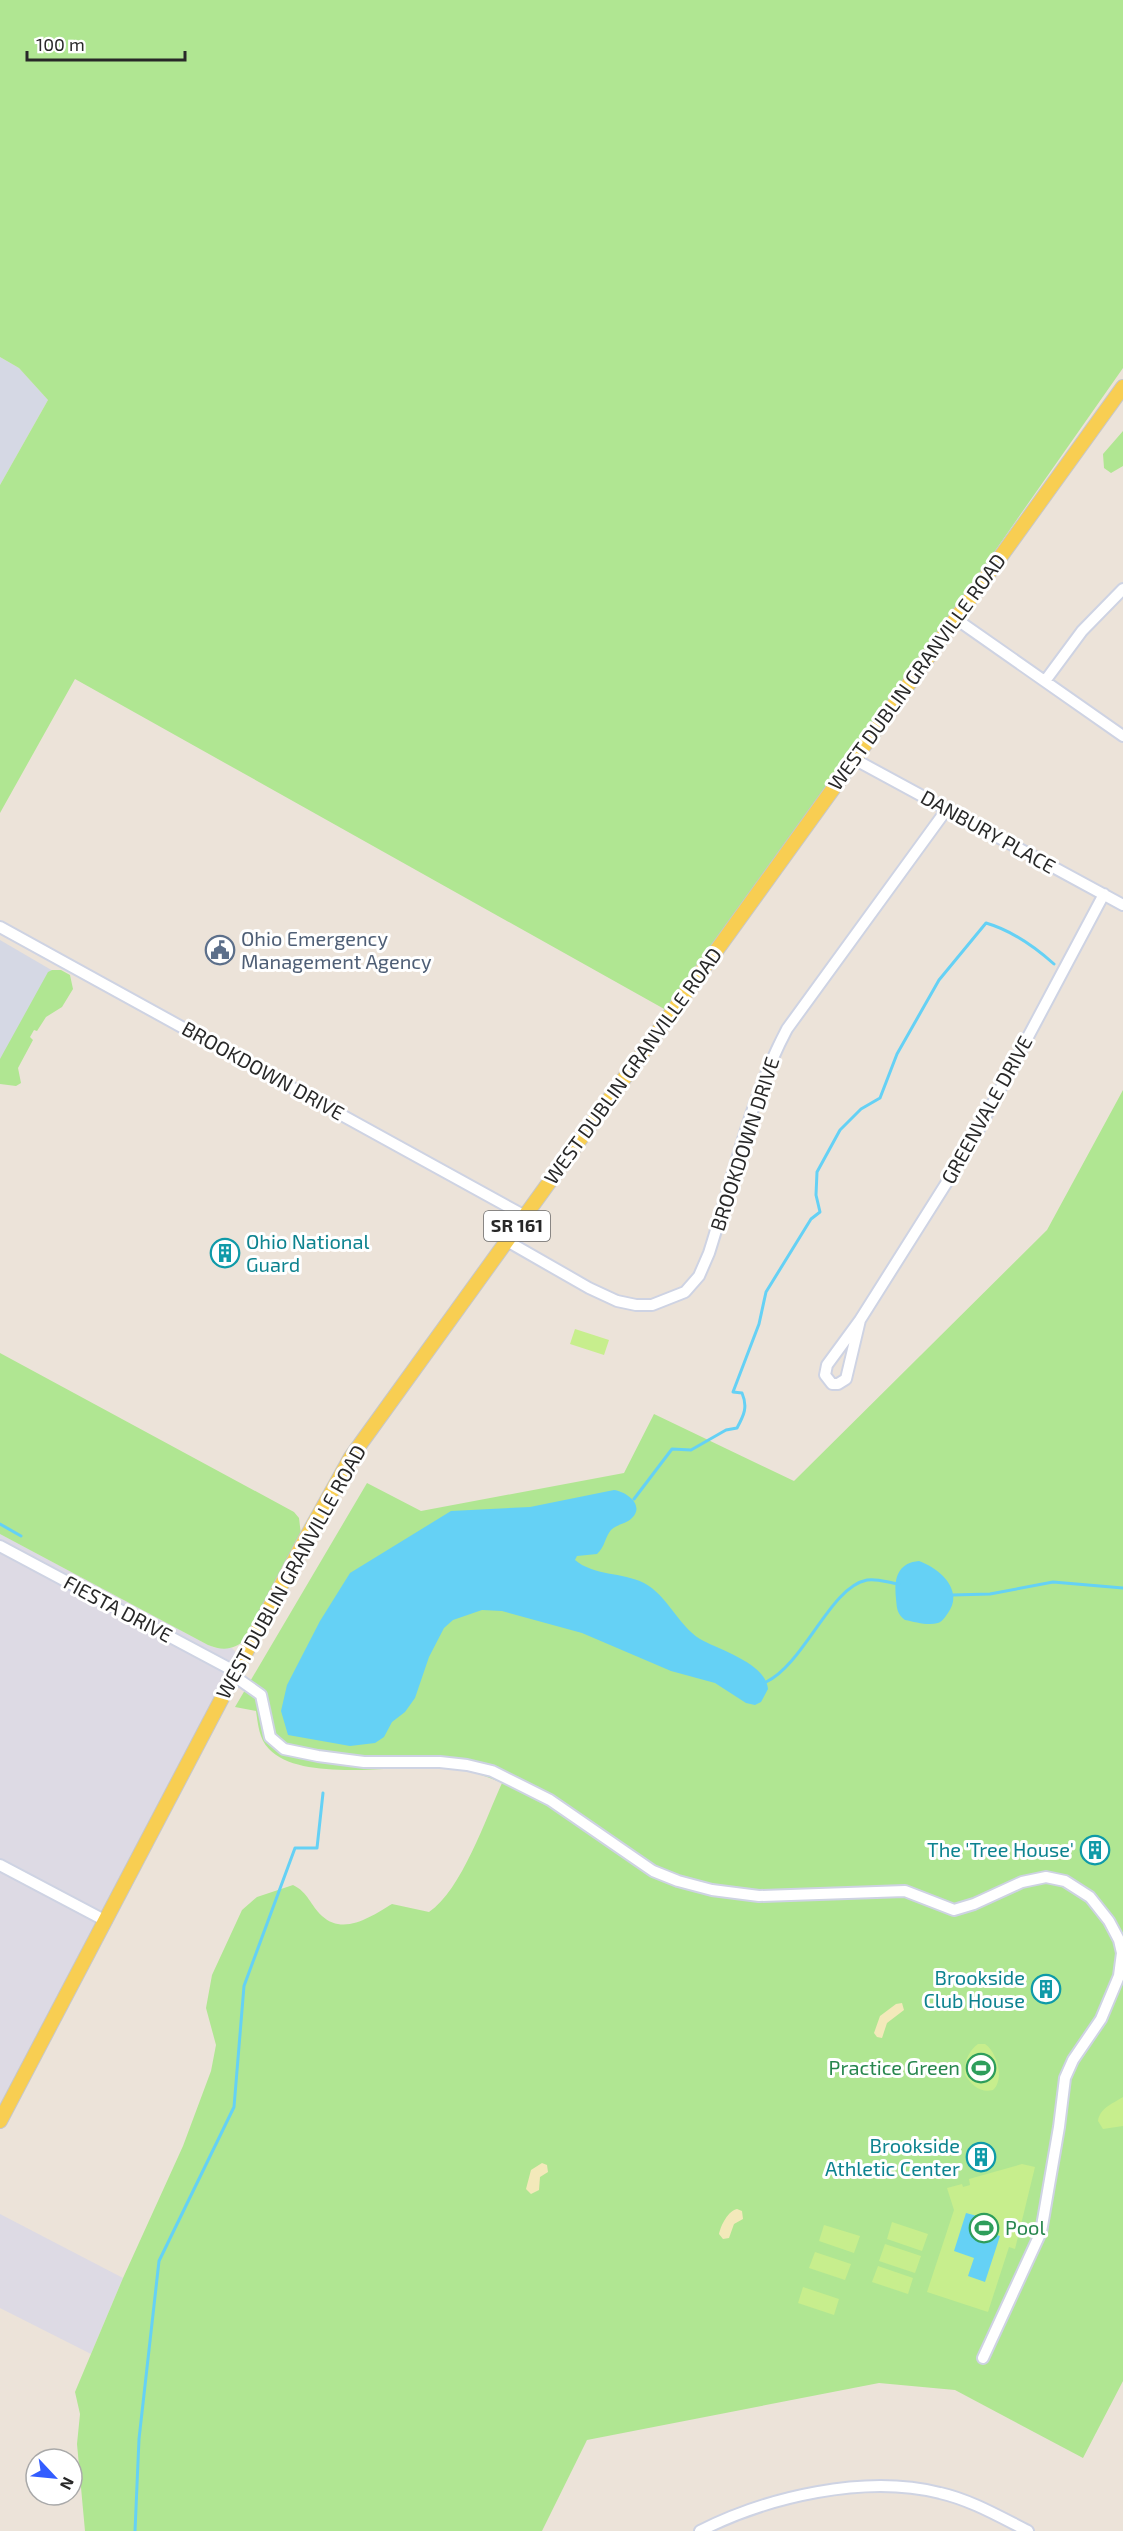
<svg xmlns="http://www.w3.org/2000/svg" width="1123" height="2531" viewBox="0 0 1123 2531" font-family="'Exo 2',sans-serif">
<rect width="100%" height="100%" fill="#ece3d9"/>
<path fill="#dddae4" d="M0,1534L208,1645L216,1648H232L244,1661L0,2122Z
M0,2214L123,2278L91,2354L0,2308Z"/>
<path fill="#d5d8e4" d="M0,357L19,368L48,400L0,485Z
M0,940L60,975L0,1080Z"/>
<path fill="#b0e692" d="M0,0H1123V368L964,595L666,1010L75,679L0,813V485L48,400L19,368L0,357Z
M1123,431V466L1111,473L1104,468L1103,454Z
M52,970H61L70,975L73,989L62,1007L46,1017L37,1031L34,1030L30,1037L33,1040L18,1068L21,1083L16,1086L0,1084V1059L48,972Z
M1123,1090V2381L1083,2458L955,2390L879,2383L587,2440L542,2531H85L77,2444L80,2414L75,2392L123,2278L183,2146L211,2071L216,2045L206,2008L212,1975L242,1910L257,1897L293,1885C308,1892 311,1906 322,1916C344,1936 372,1916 392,1904L429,1912C461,1891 486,1818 502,1783C482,1774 457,1767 435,1767C393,1766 300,1782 269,1749C259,1739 258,1724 256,1711L235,1707L367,1483L421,1511L624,1473L654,1414L794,1481L1047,1230Z
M0,1353L294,1512L299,1518L301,1535L246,1639C234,1650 223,1651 208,1645L0,1534Z"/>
<path fill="#f3e9ba" d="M902,2003L904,2010L887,2023L882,2038L877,2037L874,2033L880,2016L896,2004Z
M542,2163L547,2165L548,2172L540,2177L539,2190L531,2194L526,2189L531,2170Z
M737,2209L742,2211L743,2219L734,2224L729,2238L723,2239L719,2234C721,2225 728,2211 737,2209Z"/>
<path fill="#c7ee8d" d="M575,1329L609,1340L604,1355L570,1344Z
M978,2044H985C997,2052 1005,2079 993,2090C981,2093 972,2086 965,2075C963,2064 969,2050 978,2044Z
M1123,2097V2126L1103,2129L1098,2121C1100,2108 1112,2104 1123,2097Z
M1022,2164L1035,2167L1015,2249L1009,2247L988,2312L927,2292L954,2210L947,2188L962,2184L963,2187L970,2185L969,2179Z
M892,2222L928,2234L922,2251L887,2239Z
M824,2225L860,2236L854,2253L819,2241Z
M885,2244L921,2256L915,2273L879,2261Z
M815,2252L851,2264L845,2280L809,2268Z
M878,2266L913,2278L908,2294L872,2282Z
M803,2287L839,2299L834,2315L798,2303Z"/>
<path fill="#65d1f5" d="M614,1490C627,1492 645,1505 632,1518C626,1524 617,1524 611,1530C605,1537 605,1547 597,1554L577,1556L575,1560C594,1576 622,1572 644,1583C667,1595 678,1625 700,1639C719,1650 766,1663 768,1689L761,1702L755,1705L746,1703L715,1683L671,1671L582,1633L502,1611L482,1610L453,1620L444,1628L429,1657L415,1698L405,1712L392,1722L384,1737L375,1743L350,1746L288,1735L281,1711L287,1685L320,1621L350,1573L451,1511L530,1507Z
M919,1561C941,1569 964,1591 948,1613C945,1617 943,1621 938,1623C928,1626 915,1622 905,1620C897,1614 897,1609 896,1599C894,1581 896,1563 919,1561Z
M966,2213L981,2217L977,2229L1000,2236L985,2282L968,2276L974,2258L954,2251Z"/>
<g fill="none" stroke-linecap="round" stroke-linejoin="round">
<path stroke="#65d1f5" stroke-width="3" d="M634,1499L672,1449L691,1450L726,1430L737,1428C744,1415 748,1407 742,1393L733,1392L759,1324L766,1292L811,1219L820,1212L816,1195L817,1172L840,1130L861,1109L880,1098L897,1054L939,980L986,923C1010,930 1035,947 1054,964
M0,1524L21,1536
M952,1595L990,1594L1053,1582L1123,1588
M766,1682C805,1663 830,1587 867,1580C878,1578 888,1583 899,1584
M135,2531L139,2439L159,2261L234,2107L244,1986L295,1848H317L323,1793"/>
<g stroke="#ced3e3" stroke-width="14">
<path id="minor" d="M956,619L1123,736
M1045,681L1082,631L1123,589
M854,759L1123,905
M0,927L525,1216
M507,1241L589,1288L617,1301L636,1305H652L685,1292L699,1276L709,1253C733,1178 750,1099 787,1029L947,809
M860,1320L827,1365L825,1375L832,1384H838L846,1379L860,1320L971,1144L1104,894
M0,1546L236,1672
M234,1676L261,1695L270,1737L284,1749L318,1756L364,1762H440L467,1765L492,1771L550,1800L653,1871L678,1881L712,1890L759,1896L905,1891L954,1910L974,1904L1022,1882L1046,1877L1065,1881L1090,1897L1109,1921L1119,1940L1122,1953L1119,1976L1101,2019L1073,2060L1065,2078L1059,2127L1041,2232L983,2358
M0,1865L106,1921
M700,2531C767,2497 865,2474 940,2493C971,2500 1000,2517 1028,2531"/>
</g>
<g stroke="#c7c7c7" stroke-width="16">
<path id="major" d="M0,2121L306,1538L351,1457L1123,387"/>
</g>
<use href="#minor" stroke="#fff" stroke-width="10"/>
<use href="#major" stroke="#f8ce52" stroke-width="14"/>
</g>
<defs>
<g id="civic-ring" transform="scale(1.5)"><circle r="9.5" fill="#fff" stroke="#5c6f8a" stroke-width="1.5"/><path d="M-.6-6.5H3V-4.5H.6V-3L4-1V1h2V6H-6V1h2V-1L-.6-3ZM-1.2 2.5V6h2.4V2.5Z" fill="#5c6f8a"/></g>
<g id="building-ring" transform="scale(1.5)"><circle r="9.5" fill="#fff" stroke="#0f9aa8" stroke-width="1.5"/><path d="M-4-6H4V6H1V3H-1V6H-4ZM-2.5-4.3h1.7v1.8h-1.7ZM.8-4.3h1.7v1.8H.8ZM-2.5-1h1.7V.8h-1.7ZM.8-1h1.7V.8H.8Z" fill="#0f9aa8"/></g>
<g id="stadium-ring" transform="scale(1.5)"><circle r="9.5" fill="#fff" stroke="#2e9e5b" stroke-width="1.5"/><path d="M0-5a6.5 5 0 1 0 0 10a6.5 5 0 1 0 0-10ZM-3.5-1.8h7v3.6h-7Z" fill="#2e9e5b"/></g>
</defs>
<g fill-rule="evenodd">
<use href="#civic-ring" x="220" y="950"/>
<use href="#building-ring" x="225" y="1253"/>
<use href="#building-ring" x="1095" y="1850"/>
<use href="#building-ring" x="1046" y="1989"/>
<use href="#stadium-ring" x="981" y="2068"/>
<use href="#building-ring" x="981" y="2157"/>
<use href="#stadium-ring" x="984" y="2228"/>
</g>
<g text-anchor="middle" stroke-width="6" stroke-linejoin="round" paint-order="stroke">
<rect fill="#fff" stroke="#686868" stroke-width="1.5" x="484" y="1211" width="66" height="30" rx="4.5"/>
<g font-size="18" font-weight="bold" fill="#282828">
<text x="517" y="1232">SR 161</text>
</g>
<g font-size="20" fill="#282828" stroke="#fff">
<text transform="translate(917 672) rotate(-54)" y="7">WEST DUBLIN GRANVILLE ROAD</text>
<text transform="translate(988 832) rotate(29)" y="7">DANBURY PLACE</text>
<text transform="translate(633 1066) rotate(-54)" y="7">WEST DUBLIN GRANVILLE ROAD</text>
<text transform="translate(263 1071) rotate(29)" y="7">BROOKDOWN DRIVE</text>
<text transform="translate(987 1110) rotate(-61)" y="7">GREENVALE DRIVE</text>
<text transform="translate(745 1144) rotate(-72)" y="7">BROOKDOWN DRIVE</text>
<text transform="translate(291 1572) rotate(-61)" y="7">WEST DUBLIN GRANVILLE ROAD</text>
<text transform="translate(118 1609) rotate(28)" y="7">FIESTA DRIVE</text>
</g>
<g font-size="20" fill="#4e5e75" stroke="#fff" text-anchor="start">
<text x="241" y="946">Ohio Emergency<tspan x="241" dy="23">Management Agency</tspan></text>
</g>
<g font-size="20" fill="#0d838f" stroke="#fff" text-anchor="end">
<text x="246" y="1249" text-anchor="start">Ohio National<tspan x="246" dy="23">Guard</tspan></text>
<text x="1074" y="1857">The 'Tree House'</text>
<text x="1025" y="1985">Brookside<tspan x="1025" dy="23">Club House</tspan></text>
<text x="960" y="2153">Brookside<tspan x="960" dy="23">Athletic Center</tspan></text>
</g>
<g font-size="20" fill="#27864d" stroke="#fff" text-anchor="end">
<text x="960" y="2075">Practice Green</text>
<text x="1005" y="2235" text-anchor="start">Pool</text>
</g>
</g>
<g transform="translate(54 2477) rotate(116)"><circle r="28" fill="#ffffff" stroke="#a9a9a9" stroke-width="1.5"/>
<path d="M0-4.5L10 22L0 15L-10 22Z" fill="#335dff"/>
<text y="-9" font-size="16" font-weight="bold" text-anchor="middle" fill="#282828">N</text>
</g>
<path d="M27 51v9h158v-9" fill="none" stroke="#282828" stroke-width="3"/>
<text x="36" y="51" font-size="18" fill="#282828" stroke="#ffffff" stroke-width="4.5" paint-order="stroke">100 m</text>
</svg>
